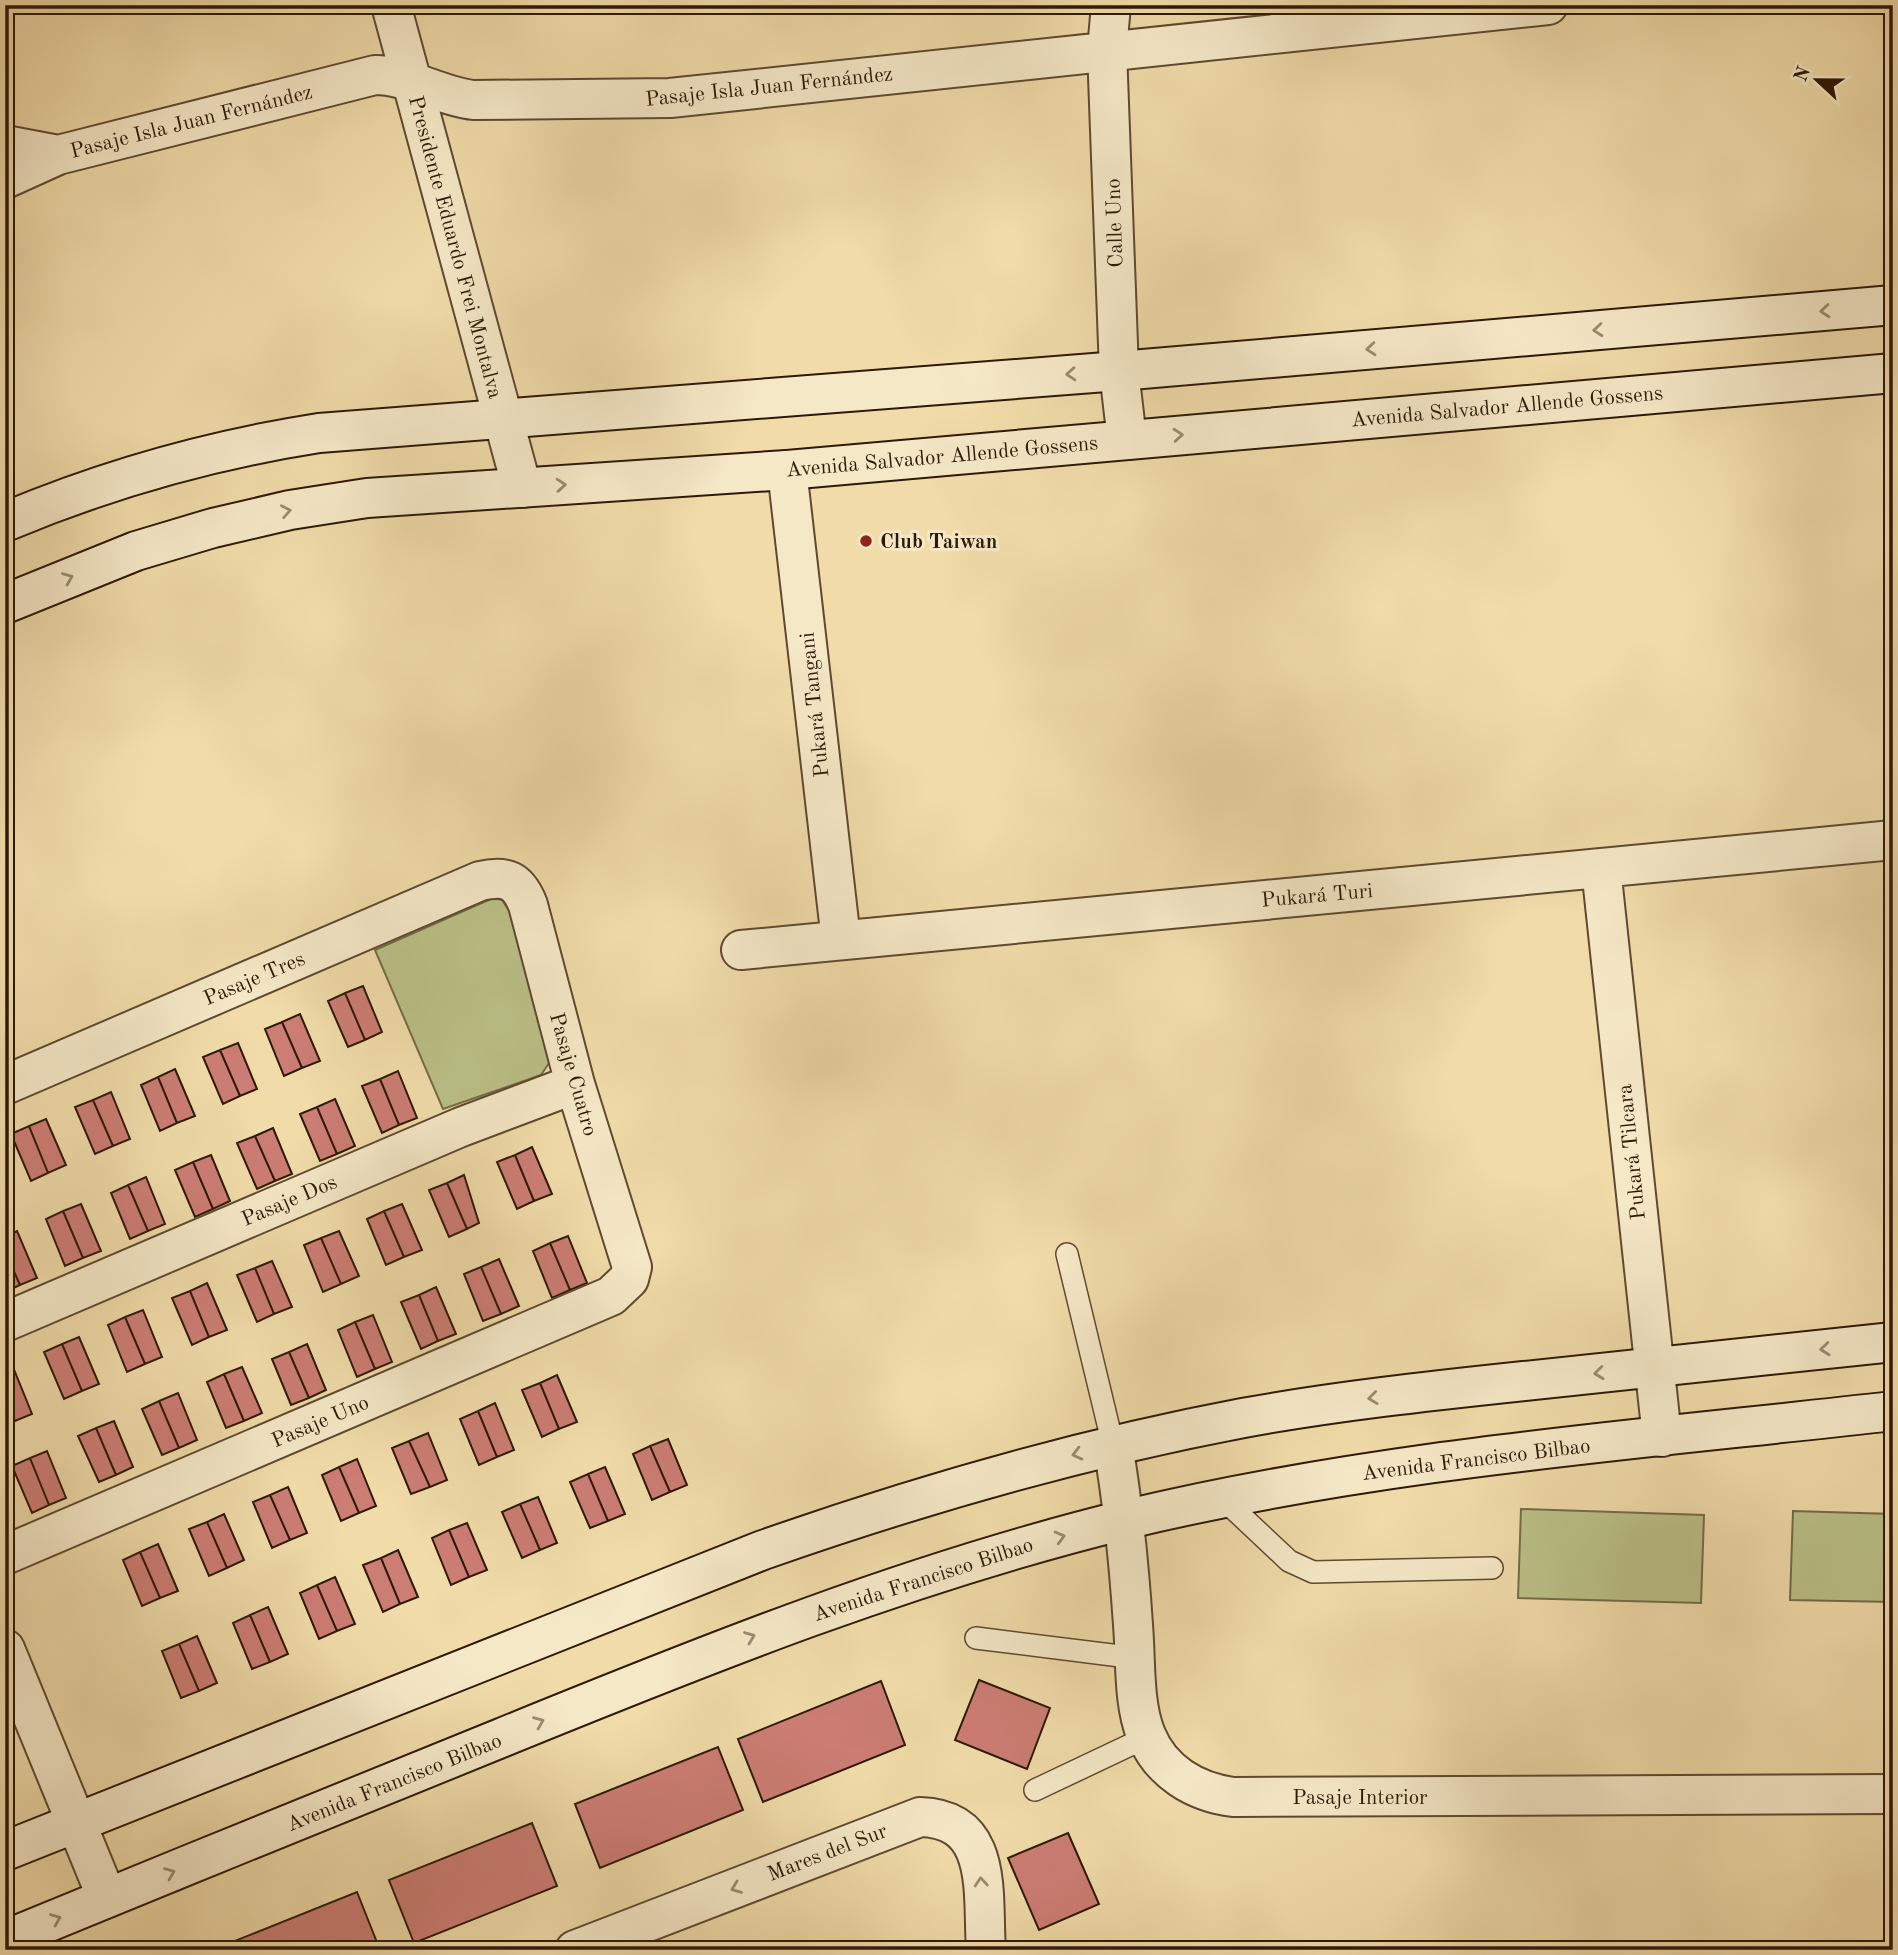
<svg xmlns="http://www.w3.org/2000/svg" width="1898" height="1955" viewBox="0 0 1898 1955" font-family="'Old Standard TT',serif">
<rect width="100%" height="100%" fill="#f0dba9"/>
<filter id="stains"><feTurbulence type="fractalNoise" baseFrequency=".00286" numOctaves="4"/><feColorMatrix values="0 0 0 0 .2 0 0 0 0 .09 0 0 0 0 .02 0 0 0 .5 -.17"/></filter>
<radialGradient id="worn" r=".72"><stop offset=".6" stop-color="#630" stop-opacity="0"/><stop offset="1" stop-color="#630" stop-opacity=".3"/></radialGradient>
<path fill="#bac087" stroke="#746c47" stroke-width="2" d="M493,898L502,900L514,918L553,1057L541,1075L443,1109L375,950Z
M1521,1509L1704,1515L1701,1603L1518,1598Z
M1793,1511L1893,1514V1602L1790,1600Z"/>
<path fill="#cc7d74" stroke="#2d1907" stroke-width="2" d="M363,986L382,1032L365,1040L345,993Z
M345,993L365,1040L348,1047L328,1001Z
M300,1014L320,1061L302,1068L282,1022Z
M282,1022L302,1068L284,1076L265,1029Z
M238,1043L257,1089L240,1096L220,1050Z
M220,1050L240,1096L223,1104L203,1057Z
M175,1069L195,1116L177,1123L158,1077Z
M398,1071L417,1118L399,1125L380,1079Z
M158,1077L177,1123L160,1131L141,1085Z
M380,1079L399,1125L382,1133L362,1086Z
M111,1092L130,1139L113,1146L93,1100Z
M335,1099L355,1146L337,1154L317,1107Z
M93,1100L113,1146L95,1154L75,1107Z
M317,1107L337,1154L320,1161L300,1114Z
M46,1119L66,1165L48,1173L29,1126Z
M29,1126L48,1173L31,1181L11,1134Z
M273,1128L292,1174L275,1181L255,1136Z
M255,1136L275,1181L257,1189L237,1143Z
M532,1147L552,1194L534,1201L515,1155Z
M211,1155L230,1201L213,1209L193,1162Z
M515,1155L534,1201L517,1209L497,1162Z
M193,1162L213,1209L195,1217L175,1170Z
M464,1175L479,1223L467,1229L447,1183Z
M146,1177L165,1224L148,1231L128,1185Z
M447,1183L467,1229L449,1237L429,1190Z
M128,1185L148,1231L130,1239L111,1193Z
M81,1204L101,1251L83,1258L63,1211Z
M402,1204L422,1250L404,1257L384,1211Z
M63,1211L83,1258L65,1266L46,1219Z
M384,1211L404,1257L386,1265L367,1219Z
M17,1231L37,1278L20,1285L5,1251V1237Z
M339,1231L359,1276L341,1284L321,1238Z
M568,1236L587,1283L570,1290L550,1243Z
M321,1238L341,1284L323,1292L304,1245Z
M550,1243L570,1290L552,1298L533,1251Z
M5,1251L20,1285L5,1292Z
M499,1259L519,1306L501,1314L481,1267Z
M272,1261L292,1307L274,1314L255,1268Z
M481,1267L501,1314L483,1321L464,1274Z
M255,1268L274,1314L257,1322L237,1275Z
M207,1283L227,1330L209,1337L190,1291Z
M436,1287L456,1334L438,1341L419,1295Z
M190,1291L209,1337L192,1345L172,1298Z
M419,1295L438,1341L421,1349L401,1302Z
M143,1310L162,1357L145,1364L125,1317Z
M373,1315L392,1362L375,1369L355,1322Z
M125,1317L145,1364L127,1372L108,1325Z
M355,1322L375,1369L357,1377L338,1330Z
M79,1337L99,1384L82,1391L62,1344Z
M62,1344L82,1391L64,1399L44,1352Z
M307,1344L326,1390L309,1398L289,1352Z
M289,1352L309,1398L291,1405L272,1359Z
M13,1367L32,1414L15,1421L5,1399V1371Z
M242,1367L262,1413L244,1421L224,1374Z
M224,1374L244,1421L226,1428L207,1382Z
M557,1375L577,1422L559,1429L540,1383Z
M540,1383L559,1429L542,1437L522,1390Z
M178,1393L197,1440L179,1448L159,1401Z
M5,1399L15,1421L5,1425Z
M159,1401L179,1448L162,1455L142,1409Z
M495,1403L514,1450L497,1457L478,1411Z
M478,1411L497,1457L479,1465L460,1419Z
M114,1421L133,1467L116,1475L96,1428Z
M96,1428L116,1475L99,1482L78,1436Z
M428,1433L447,1480L430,1487L409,1441Z
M668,1439L687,1485L670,1492L650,1446Z
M409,1441L430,1487L411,1494L392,1448Z
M650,1446L670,1492L652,1500L633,1454Z
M47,1451L66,1498L49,1505L30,1458Z
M30,1458L49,1505L32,1513L12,1466Z
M357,1459L376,1506L359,1513L339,1467Z
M339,1467L359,1513L341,1521L322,1475Z
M605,1467L625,1514L608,1521L588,1474Z
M588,1474L608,1521L590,1528L570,1482Z
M288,1487L307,1533L290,1540L270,1495Z
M270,1495L290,1540L272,1548L253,1502Z
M538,1497L557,1543L540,1550L520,1504Z
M520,1504L540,1550L522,1558L502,1512Z
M224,1514L244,1560L227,1568L207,1522Z
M207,1522L227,1568L209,1576L189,1529Z
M467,1523L487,1570L469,1577L449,1530Z
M449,1530L469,1577L451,1585L432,1538Z
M158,1544L178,1591L160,1598L140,1552Z
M398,1550L418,1597L400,1604L381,1558Z
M140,1552L160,1598L142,1606L123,1560Z
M381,1558L400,1604L383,1612L363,1565Z
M335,1577L355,1624L337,1631L317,1585Z
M317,1585L337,1631L319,1639L300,1593Z
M268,1607L288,1654L270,1662L250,1615Z
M250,1615L270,1662L252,1669L233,1623Z
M197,1636L217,1683L199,1691L179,1644Z
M179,1644L199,1691L181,1698L162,1651Z
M979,1680L1050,1708L1027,1769L955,1740Z
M881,1681L905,1745L763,1802L738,1739Z
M718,1747L743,1810L600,1868L575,1804Z
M532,1823L557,1886L414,1943L389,1880Z
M1068,1833L1099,1904L1039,1930L1008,1858Z
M357,1892L380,1950H215V1949Z"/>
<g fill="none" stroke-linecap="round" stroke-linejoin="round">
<g stroke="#5e4a30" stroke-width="24">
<path id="lane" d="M1067,1254L1113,1445
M1222,1498L1289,1561L1313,1572L1492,1568
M976,1638L1136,1658
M1035,1790L1147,1737"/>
</g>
<g stroke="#5e4a30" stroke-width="42">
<path id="street" d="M391,5L522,488
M1111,5L1107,50L1119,371L1127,440
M5,145L58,155
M5,179L58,155L375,75C407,75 440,96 473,100L670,98L1548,5
M787,470L841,940
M1601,868L1662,1437
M741,950L1893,840
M5,1085L480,881C507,875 518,880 528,905L575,1084L632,1267L629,1279L611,1296L5,1555
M5,1322L461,1127L575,1084
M1113,1445C1123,1505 1129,1564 1133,1625C1136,1660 1133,1703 1146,1735C1161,1772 1195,1792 1233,1797L1893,1794
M5,1649L107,1898
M575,1950L920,1817C995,1819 982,1894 986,1950"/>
</g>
<g stroke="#2d1907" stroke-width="42">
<path id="secondary" d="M5,522C107,479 210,450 319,433L1119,371L1893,305
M5,604L136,551L213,528L290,510L367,498L787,470L1893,373
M5,1851L763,1550C920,1495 1079,1449 1243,1418C1336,1401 1430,1391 1524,1381C1647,1368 1770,1355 1893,1342
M5,1940C170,1872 336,1805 501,1738C707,1654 911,1572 1128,1519C1378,1459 1637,1440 1893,1411"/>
</g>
<use href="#lane" stroke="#f5e8c7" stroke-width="21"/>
<use href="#street" stroke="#f5e8c7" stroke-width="38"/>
<use href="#secondary" stroke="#f5e8c7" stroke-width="38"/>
</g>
<defs><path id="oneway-chevron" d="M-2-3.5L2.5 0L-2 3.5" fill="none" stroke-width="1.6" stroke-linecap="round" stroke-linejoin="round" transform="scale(1.75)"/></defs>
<g stroke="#9b8b71">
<use href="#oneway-chevron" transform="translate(1825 311) rotate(175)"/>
<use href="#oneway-chevron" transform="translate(1598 330) rotate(175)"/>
<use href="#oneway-chevron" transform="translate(1371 349) rotate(175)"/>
<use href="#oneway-chevron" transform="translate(1071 374) rotate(176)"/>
<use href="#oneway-chevron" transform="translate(1178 435) rotate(-5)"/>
<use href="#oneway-chevron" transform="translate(561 485) rotate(-4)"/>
<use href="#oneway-chevron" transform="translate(286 511) rotate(-11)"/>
<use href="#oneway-chevron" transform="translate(68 578) rotate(-22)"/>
<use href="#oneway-chevron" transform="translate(1825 1349) rotate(174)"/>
<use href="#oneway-chevron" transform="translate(1599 1373) rotate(174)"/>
<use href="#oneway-chevron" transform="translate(1373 1398) rotate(173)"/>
<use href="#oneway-chevron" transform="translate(1077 1454) rotate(166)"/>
<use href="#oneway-chevron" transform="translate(1060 1537) rotate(-15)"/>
<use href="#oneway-chevron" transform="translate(750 1637) rotate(-21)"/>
<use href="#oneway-chevron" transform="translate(539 1722) rotate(-22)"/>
<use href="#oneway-chevron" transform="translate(170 1873) rotate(-22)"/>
<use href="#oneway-chevron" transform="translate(981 1882) rotate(-94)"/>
<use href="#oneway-chevron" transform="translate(736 1888) rotate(159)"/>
<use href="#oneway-chevron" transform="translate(56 1919) rotate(-22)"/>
</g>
<circle fill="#8f2418" stroke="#f5e8c7" stroke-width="2.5" cx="866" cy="541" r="7"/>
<g text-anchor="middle" stroke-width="6" stroke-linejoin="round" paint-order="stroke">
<g font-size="21" fill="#2d1907" stroke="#f5e8c7">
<text transform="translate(769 86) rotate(-6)" y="7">Pasaje Isla Juan Fernández</text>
<text transform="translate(191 121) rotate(-14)" y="7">Pasaje Isla Juan Fernández</text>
<text transform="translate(1114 223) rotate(-92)" y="7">Calle Uno</text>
<text transform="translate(456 247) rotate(75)" y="7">Presidente Eduardo Frei Montalva</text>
<text transform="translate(1507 406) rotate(-5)" y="7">Avenida Salvador Allende Gossens</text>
<text transform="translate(942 456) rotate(-5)" y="7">Avenida Salvador Allende Gossens</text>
<text transform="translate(814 705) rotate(-96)" y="7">Pukará Tangani</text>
<text transform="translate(1317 895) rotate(-5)" y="7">Pukará Turi</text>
<text transform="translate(254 978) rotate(-23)" y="7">Pasaje Tres</text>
<text transform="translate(574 1074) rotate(74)" y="7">Pasaje Cuatro</text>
<text transform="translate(1631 1152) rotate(-96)" y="7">Pukará Tilcara</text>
<text transform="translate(289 1200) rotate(-23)" y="7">Pasaje Dos</text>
<text transform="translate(320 1421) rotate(-23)" y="7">Pasaje Uno</text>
<text transform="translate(1476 1459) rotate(-7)" y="7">Avenida Francisco Bilbao</text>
<text transform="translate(923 1579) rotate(-18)" y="7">Avenida Francisco Bilbao</text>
<text transform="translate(394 1782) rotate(-22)" y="7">Avenida Francisco Bilbao</text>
<text x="1360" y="1804">Pasaje Interior</text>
<text transform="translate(827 1852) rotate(-21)" y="7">Mares del Sur</text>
</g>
<g font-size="21" font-weight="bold" fill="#2d1907" stroke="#f5e8c7" text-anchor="start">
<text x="880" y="548">Club Taiwan</text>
</g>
</g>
<rect width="1898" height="1955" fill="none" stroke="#f0dba9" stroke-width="28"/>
<rect x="7" y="7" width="1884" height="1941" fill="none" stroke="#2d1907" stroke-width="3.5"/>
<rect x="14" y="14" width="1870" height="1927" fill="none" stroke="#2d1907" stroke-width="2"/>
<g transform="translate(1817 80) rotate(292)" stroke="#f5e8c7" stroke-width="5" paint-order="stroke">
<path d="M0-5L12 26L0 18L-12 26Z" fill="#2d1907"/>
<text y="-10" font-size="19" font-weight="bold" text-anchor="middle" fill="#2d1907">N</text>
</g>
<rect width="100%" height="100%" filter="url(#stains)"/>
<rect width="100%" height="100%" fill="url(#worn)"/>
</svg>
